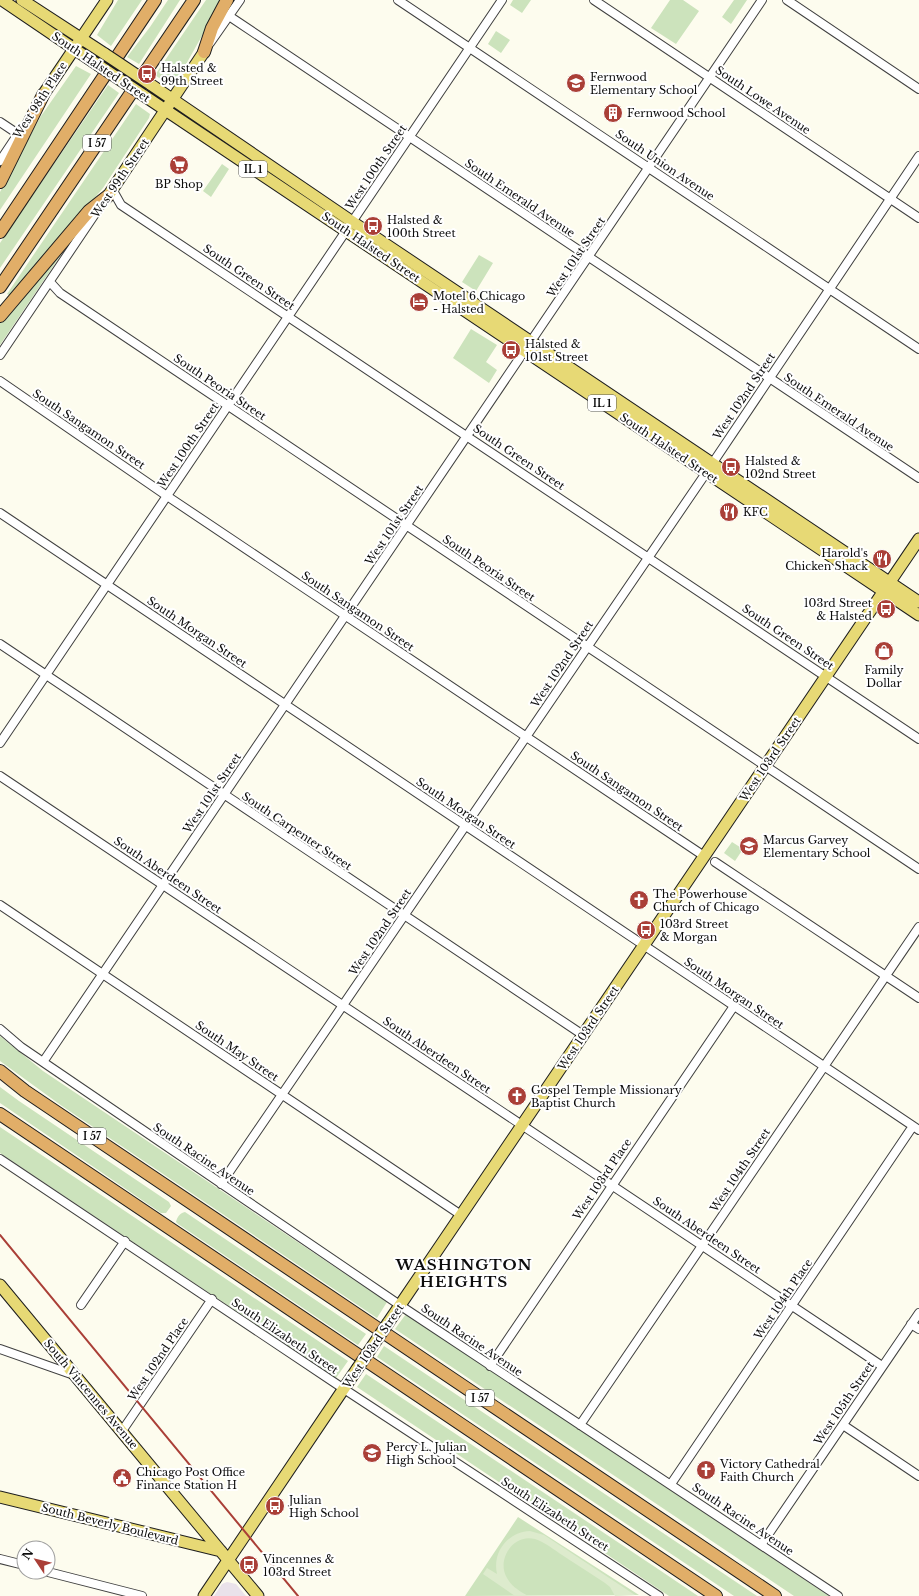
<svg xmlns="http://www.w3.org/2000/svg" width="919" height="1596" viewBox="0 0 919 1596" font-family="'Libre Baskerville',serif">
<rect width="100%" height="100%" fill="#fdfcee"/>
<path fill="#eae2ea" d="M227,1582L236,1584L246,1596H214L222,1584Z"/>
<path fill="#cce3bc" d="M118,0H142L111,46L97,35Z
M168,0H180L139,64L127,57L150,27Z
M206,0H222L180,75L169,85L155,75Z
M513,0H531L522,13L510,5Z
M670,0H683L699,11L676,44L651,28Z
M734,0H747L731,24L722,17Z
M496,31L510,40L501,53L488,44Z
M76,66L91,74L0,210V192L24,147L41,116Z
M108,85L119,93L0,268V243Z
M136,104L150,114L149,118L103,188L12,297L7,294Z
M222,164L229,169L211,197L203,191Z
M67,246L0,345V322Z
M479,255L493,263L476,291L462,282Z
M471,329L497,345L486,362L497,370L489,383L453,358Z
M732,842L743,849L735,861L724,853Z
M0,1036L43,1071L387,1302L377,1318L62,1106L0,1061Z
M0,1087L19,1101L169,1202L171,1206L166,1213H161L3,1105L0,1103Z
M0,1127L348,1361L336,1378L0,1153Z
M185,1212L366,1334L358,1345L178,1224L176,1222C177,1217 180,1213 185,1212Z
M406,1314L829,1596H794L395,1329Z
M384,1346L757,1596H734L377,1357Z
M366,1374L658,1569L698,1596H669L357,1387Z
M518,1517L639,1595L465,1596Z"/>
<path fill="#ddebcd" d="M530,1531L544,1535L635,1595L615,1596L610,1587L605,1583C590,1573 574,1563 559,1553C552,1548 544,1542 535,1539C513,1533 496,1560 507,1578C512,1587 520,1591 528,1596H515L483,1574L487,1568L497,1574C492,1552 508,1532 530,1531Z"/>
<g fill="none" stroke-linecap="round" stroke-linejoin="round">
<g stroke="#404040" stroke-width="10">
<path id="minor" d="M398,0L919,349
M594,0L919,218
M787,0L919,89
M229,16L919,478
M210,43L240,0
M0,122L18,134
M0,161L20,131
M112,189L121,205L919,739
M50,282L60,293L919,869
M0,355L101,205
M0,381L167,496L704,856
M0,513L919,1130
M0,644L583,1035
M0,743L502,0
M0,776L882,1366
M715,862L919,998
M0,905L461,1215
M0,1029L21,1047L43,1062L407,1310L838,1596
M43,1062L762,0
M0,1159L344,1389L659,1596
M221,1184L706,473L919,156
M81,1305L125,1241
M911,1324L919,1329
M0,1349L74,1375
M490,1366L734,1006
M580,1425L919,927
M843,1425L919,1476
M122,1431L212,1299
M671,1484L913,1126
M761,1545L919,1313
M0,1559L24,1565
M48,1572L142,1596"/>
</g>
<g stroke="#1e1e1e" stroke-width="13">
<path id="major" d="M2,0L98,65
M22,0L105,54
M150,84L360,227L919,602
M43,95L107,0
M143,95L919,615
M108,196L204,52
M0,1285L258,1596
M388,1323L919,539
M0,1497L221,1551
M204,1596L357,1369"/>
</g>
<g stroke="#1e1e1e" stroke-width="14">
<path id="highway" d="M204,52L212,28L227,0
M0,182L43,95
M0,232L155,0
M0,287L194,0
M0,316L89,211L108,196
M0,1071L25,1091L775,1596
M0,1114L716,1596"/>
</g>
<use href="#minor" stroke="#fff" stroke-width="8"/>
<use href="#major" stroke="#e7d975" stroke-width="11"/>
<use href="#highway" stroke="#e1ae68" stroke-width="12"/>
<path stroke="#aa3f37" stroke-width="2" d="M0,1235L298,1596"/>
<g stroke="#1e1e1e" stroke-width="13" stroke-linecap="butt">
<path id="major-bridge" d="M105,54L150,84
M98,65L143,95
M357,1369L388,1323"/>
</g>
<use href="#major-bridge" stroke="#e7d975" stroke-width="11"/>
</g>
<defs>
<g id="bus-disc" transform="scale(1)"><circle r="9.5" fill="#aa3f37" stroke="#fff"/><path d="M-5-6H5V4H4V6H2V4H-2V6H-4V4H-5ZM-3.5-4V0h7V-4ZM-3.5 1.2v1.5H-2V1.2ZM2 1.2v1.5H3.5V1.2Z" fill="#fff"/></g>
<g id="school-disc" transform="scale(1)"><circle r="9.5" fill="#aa3f37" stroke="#fff"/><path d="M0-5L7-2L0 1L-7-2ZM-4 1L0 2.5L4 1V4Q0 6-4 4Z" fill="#fff"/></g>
<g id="building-disc" transform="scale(1)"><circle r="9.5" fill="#aa3f37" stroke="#fff"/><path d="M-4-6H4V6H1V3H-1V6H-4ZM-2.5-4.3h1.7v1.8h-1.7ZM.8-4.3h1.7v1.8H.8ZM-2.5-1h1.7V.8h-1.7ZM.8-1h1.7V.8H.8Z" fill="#fff"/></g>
<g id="supermarket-disc" transform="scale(1)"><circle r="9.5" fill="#aa3f37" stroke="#fff"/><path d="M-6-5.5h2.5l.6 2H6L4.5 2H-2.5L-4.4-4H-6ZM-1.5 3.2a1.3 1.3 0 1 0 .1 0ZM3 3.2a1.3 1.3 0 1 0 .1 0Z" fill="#fff"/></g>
<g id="hotel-disc" transform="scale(1)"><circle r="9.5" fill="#aa3f37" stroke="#fff"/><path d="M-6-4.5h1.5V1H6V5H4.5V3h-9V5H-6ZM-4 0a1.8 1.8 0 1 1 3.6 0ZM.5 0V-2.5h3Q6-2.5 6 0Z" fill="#fff"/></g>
<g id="restaurant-disc" transform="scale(1)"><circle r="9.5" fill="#aa3f37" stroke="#fff"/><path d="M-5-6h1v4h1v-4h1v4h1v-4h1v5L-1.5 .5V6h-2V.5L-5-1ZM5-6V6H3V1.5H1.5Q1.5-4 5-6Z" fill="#fff"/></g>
<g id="shop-disc" transform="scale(1)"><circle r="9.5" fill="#aa3f37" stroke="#fff"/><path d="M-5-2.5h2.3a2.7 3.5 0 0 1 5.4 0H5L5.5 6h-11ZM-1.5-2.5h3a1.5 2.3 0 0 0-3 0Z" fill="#fff"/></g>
<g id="church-disc" transform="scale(1)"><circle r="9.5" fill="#aa3f37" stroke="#fff"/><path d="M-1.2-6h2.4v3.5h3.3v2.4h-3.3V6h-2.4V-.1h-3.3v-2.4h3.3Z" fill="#fff"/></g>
<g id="civic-disc" transform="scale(1)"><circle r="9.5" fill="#aa3f37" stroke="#fff"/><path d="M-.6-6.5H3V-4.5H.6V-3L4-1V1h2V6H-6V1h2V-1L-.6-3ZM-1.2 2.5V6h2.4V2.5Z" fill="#fff"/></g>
</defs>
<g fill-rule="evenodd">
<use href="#bus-disc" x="147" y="74"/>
<use href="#school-disc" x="576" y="83"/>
<use href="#building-disc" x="613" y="113"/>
<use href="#supermarket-disc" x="179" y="165"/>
<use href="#bus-disc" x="373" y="226"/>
<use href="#hotel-disc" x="419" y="302"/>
<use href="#bus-disc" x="511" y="350"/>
<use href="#bus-disc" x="731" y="467"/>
<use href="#restaurant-disc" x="729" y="512"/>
<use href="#restaurant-disc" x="882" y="559"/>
<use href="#bus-disc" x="886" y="609"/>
<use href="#shop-disc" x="884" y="651"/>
<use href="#school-disc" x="749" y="846"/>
<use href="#church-disc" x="639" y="900"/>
<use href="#bus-disc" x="646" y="930"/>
<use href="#church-disc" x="517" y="1096"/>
<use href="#school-disc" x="372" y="1453"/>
<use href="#church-disc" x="706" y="1470"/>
<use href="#civic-disc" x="122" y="1478"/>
<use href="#bus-disc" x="275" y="1506"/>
<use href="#bus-disc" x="249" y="1565"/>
</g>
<g text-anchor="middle" stroke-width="4" stroke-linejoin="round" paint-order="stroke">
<g fill="#fff" stroke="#565656" stroke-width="1">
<rect x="83" y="135" width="28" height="16" rx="3"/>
<rect x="239" y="161" width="28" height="16" rx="3"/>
<rect x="588" y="395" width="28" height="16" rx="3"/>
<rect x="78" y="1128" width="28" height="16" rx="3"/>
<rect x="466" y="1390" width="28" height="16" rx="3"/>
</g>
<g font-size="10" font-weight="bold" fill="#0d0d0d">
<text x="97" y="147">I 57</text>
<text x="253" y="173">IL 1</text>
<text x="602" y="407">IL 1</text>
<text x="92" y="1140">I 57</text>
<text x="480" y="1402">I 57</text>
</g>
<g font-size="11" fill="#0d0d0d" stroke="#fff">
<text transform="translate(101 67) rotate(34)" y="4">South Halsted Street</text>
<text transform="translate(40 100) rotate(-57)" y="4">West 98th Place</text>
<text transform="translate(763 100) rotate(34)" y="4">South Lowe Avenue</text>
<text transform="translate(665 165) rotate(34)" y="4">South Union Avenue</text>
<text transform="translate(376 167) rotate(-56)" y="4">West 100th Street</text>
<text transform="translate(120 178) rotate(-56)" y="4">West 99th Street</text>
<text transform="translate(520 198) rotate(34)" y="4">South Emerald Avenue</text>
<text transform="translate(371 247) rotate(34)" y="4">South Halsted Street</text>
<text transform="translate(576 257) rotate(-56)" y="4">West 101st Street</text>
<text transform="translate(249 277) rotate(34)" y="4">South Green Street</text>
<text transform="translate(220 387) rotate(34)" y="4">South Peoria Street</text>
<text transform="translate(744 396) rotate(-56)" y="4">West 102nd Street</text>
<text transform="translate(839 412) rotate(34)" y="4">South Emerald Avenue</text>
<text transform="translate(89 429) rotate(34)" y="4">South Sangamon Street</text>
<text transform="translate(188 445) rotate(-56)" y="4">West 100th Street</text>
<text transform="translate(669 448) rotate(34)" y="4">South Halsted Street</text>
<text transform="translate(519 457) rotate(34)" y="4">South Green Street</text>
<text transform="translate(394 525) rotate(-56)" y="4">West 101st Street</text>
<text transform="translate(489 568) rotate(34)" y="4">South Peoria Street</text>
<text transform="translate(358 611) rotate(34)" y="4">South Sangamon Street</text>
<text transform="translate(197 632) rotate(34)" y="4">South Morgan Street</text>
<text transform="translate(788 637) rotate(34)" y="4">South Green Street</text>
<text transform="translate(562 664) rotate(-56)" y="4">West 102nd Street</text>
<text transform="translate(770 759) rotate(-56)" y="4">West 103rd Street</text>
<text transform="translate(627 791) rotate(34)" y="4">South Sangamon Street</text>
<text transform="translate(212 793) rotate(-56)" y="4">West 101st Street</text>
<text transform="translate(466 813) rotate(34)" y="4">South Morgan Street</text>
<text transform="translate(297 831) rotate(34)" y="4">South Carpenter Street</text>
<text transform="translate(168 875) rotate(34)" y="4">South Aberdeen Street</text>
<text transform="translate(380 932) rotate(-56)" y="4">West 102nd Street</text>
<text transform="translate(734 993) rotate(34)" y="4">South Morgan Street</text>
<text transform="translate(588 1028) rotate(-56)" y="4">West 103rd Street</text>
<text transform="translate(237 1051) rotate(34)" y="4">South May Street</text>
<text transform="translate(437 1055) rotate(34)" y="4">South Aberdeen Street</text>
<text transform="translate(204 1159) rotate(34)" y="4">South Racine Avenue</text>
<text transform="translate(740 1170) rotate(-56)" y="4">West 104th Street</text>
<text transform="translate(602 1179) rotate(-56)" y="4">West 103rd Place</text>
<text transform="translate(707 1235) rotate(34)" y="4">South Aberdeen Street</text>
<text transform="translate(783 1299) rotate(-56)" y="4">West 104th Place</text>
<text transform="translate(285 1336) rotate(34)" y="4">South Elizabeth Street</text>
<text transform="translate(472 1340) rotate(34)" y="4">South Racine Avenue</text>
<text transform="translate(373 1346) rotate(-56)" y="4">West 103rd Street</text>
<text transform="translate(158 1359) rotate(-56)" y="4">West 102nd Place</text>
<text transform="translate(91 1394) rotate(50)" y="4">South Vincennes Avenue</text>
<text transform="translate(844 1403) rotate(-56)" y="4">West 105th Street</text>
<text transform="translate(555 1514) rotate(33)" y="4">South Elizabeth Street</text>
<text transform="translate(743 1519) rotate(34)" y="4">South Racine Avenue</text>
<text transform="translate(110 1524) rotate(14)" y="4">South Beverly Boulevard</text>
</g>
<g font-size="11" fill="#0d0d0d" stroke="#fff" text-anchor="start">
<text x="161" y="72">Halsted &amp;<tspan x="161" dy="13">99th Street</tspan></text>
<text x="590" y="81">Fernwood<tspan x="590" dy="13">Elementary School</tspan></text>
<text x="627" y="117">Fernwood School</text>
<text x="179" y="188" text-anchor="middle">BP Shop</text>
<text x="387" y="224">Halsted &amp;<tspan x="387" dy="13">100th Street</tspan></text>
<text x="433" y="300">Motel 6 Chicago<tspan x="433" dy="13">- Halsted</tspan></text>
<text x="525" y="348">Halsted &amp;<tspan x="525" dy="13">101st Street</tspan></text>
<text x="745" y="465">Halsted &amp;<tspan x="745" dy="13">102nd Street</tspan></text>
<text x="743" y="516">KFC</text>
<text x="868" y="557" text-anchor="end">Harold's<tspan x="868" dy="13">Chicken Shack</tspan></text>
<text x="872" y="607" text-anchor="end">103rd Street<tspan x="872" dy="13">&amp; Halsted</tspan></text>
<text x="884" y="674" text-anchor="middle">Family<tspan x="884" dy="13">Dollar</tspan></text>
<text x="763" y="844">Marcus Garvey<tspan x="763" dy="13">Elementary School</tspan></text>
<text x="653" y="898">The Powerhouse<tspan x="653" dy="13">Church of Chicago</tspan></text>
<text x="660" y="928">103rd Street<tspan x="660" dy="13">&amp; Morgan</tspan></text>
<text x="531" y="1094">Gospel Temple Missionary<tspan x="531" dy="13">Baptist Church</tspan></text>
<text x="386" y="1451">Percy L. Julian<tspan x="386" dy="13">High School</tspan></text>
<text x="720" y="1468">Victory Cathedral<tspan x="720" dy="13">Faith Church</tspan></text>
<text x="136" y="1476">Chicago Post Office<tspan x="136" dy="13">Finance Station H</tspan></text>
<text x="289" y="1504">Julian<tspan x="289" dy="13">High School</tspan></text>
<text x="263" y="1563">Vincennes &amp;<tspan x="263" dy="13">103rd Street</tspan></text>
</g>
<g font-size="15" font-weight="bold" letter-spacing="1" fill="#0d0d0d" stroke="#fff">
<text x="464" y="1270">WASHINGTON<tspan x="464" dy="17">HEIGHTS</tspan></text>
</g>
</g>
<g transform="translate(36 1560) rotate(305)"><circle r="19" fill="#ffffff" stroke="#9e9e9e"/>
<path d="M0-3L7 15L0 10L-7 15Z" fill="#aa3f37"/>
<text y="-6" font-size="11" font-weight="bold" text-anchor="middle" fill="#0d0d0d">N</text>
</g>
</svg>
